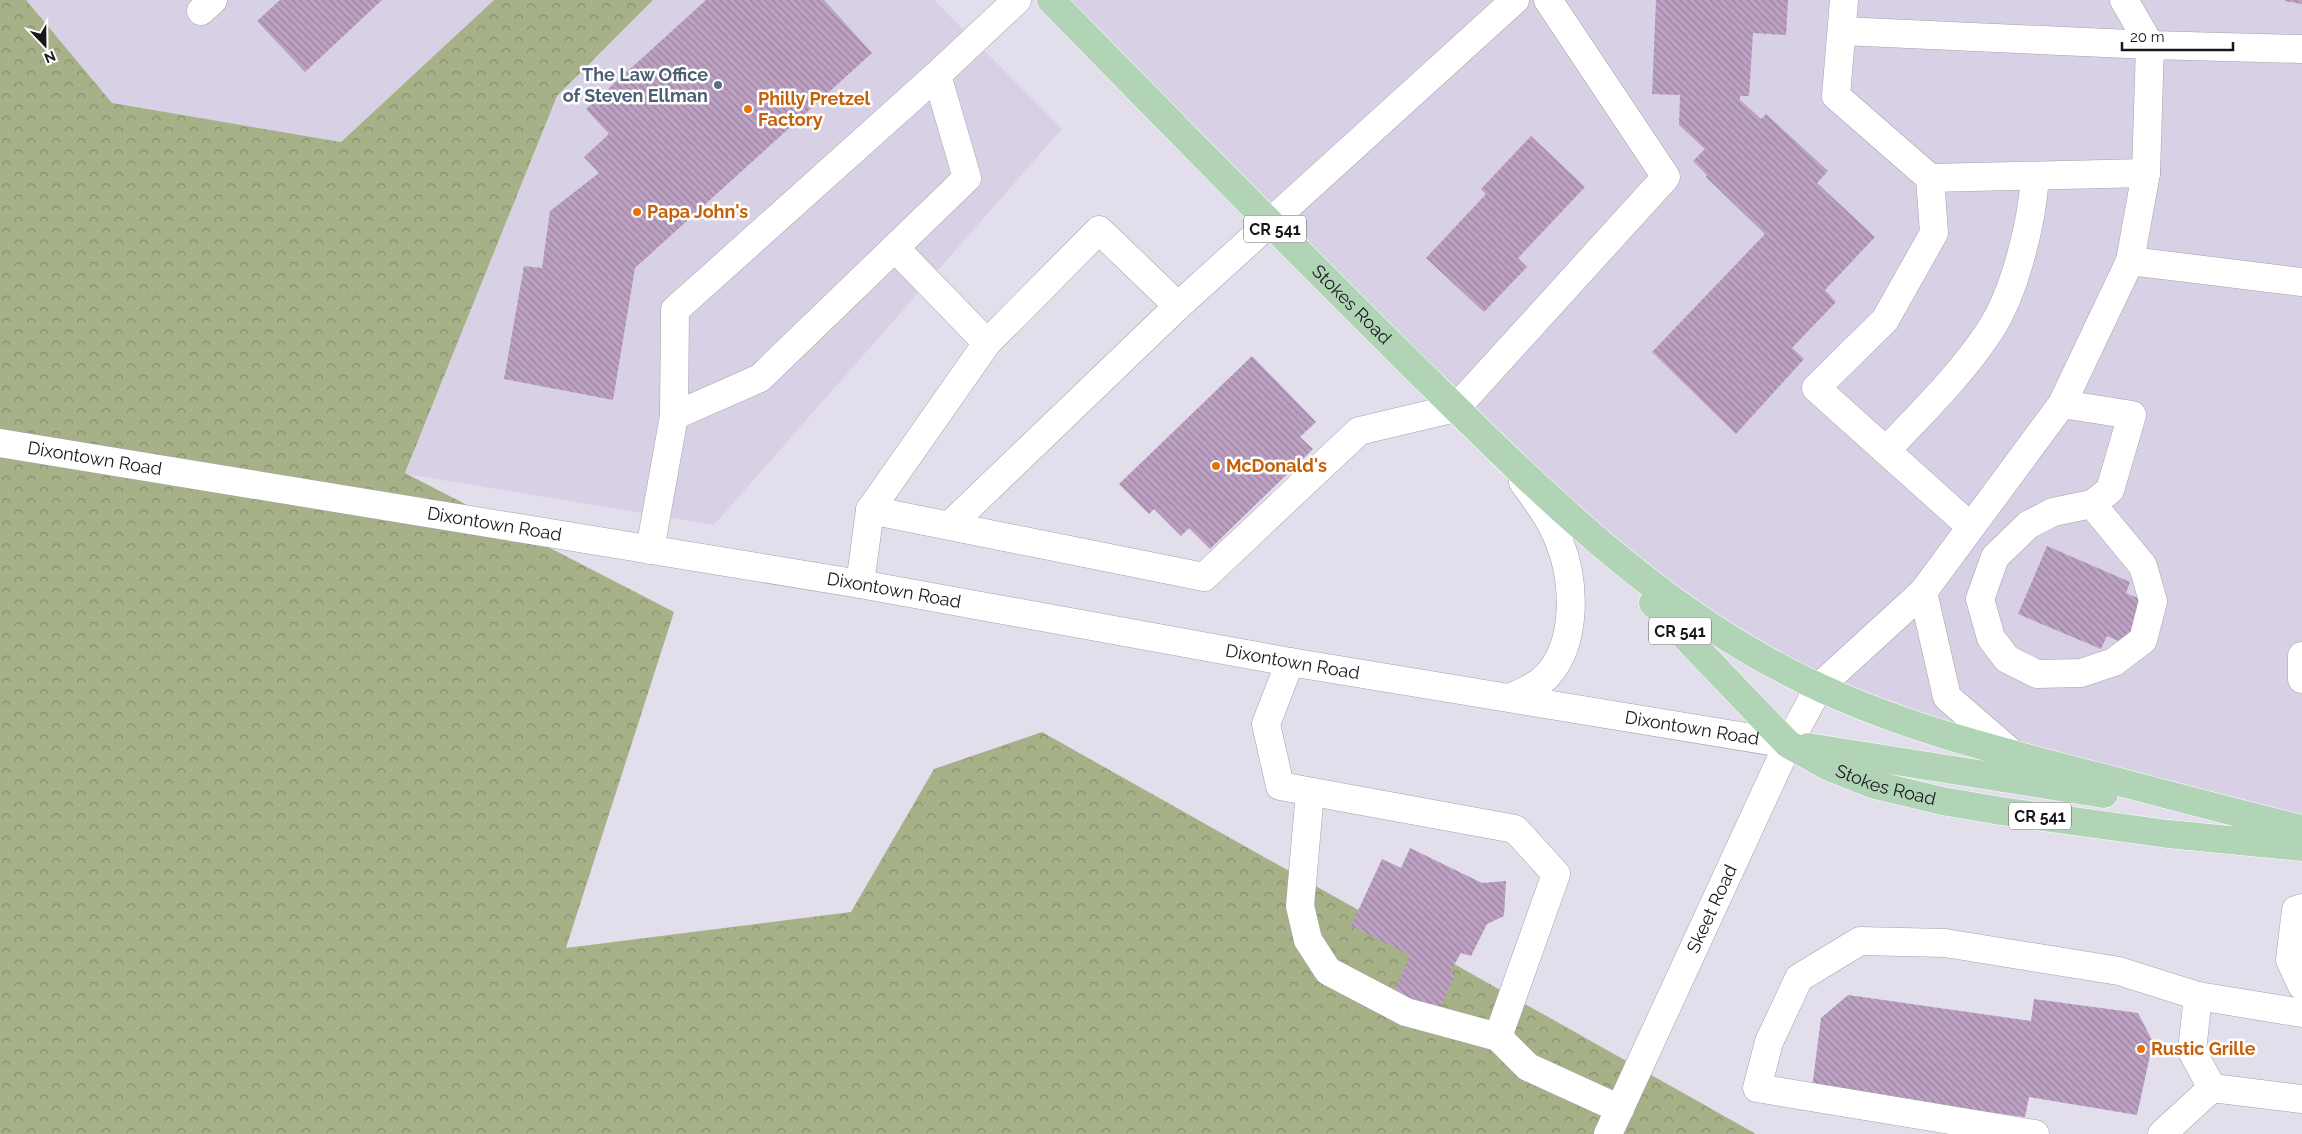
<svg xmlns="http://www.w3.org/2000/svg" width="2302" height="1134" viewBox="0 0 2302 1134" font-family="Raleway,sans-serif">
<defs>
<pattern id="forest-crowns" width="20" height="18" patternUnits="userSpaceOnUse" patternTransform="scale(1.25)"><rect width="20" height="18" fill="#a6b188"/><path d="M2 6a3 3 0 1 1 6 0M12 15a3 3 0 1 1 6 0" fill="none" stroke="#868f6e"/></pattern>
<pattern id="building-back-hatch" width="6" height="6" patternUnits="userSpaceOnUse" patternTransform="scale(1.25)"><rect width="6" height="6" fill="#bda1c3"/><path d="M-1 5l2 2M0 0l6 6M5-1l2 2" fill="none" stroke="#99829e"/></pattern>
</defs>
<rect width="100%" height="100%" fill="#e2deec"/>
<path fill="#d8d1e6" d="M26,0H494L341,142L112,103Z
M653,0H934L1062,129L714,525L405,474L557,96Z
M1051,0H2302V829L1963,740L1680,607Z"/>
<path fill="url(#forest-crowns)" d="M0,0H26L112,103L341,142L494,0H653L557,96L405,473L674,612L566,948L851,912L934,769L1042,732L1756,1134H0Z"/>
<path fill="url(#building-back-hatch)" d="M280,0H382L305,72L257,21Z
M706,0H824L872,53L635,268L613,400L504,379L524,266L542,268L550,211L599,173L584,157L609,134L586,109Z
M1656,0H1788L1786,35L1753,33L1749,96H1740V100L1761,119L1766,114L1828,171L1817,183L1875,237L1825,290L1836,302L1792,348L1804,359L1736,434L1652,352L1765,234L1706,177L1707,175L1693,161L1705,149L1679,125L1680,95L1652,94Z
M2285,0H2302V4L2285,1Z
M1531,136L1585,187L1518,258L1527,267L1484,312L1426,258L1486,194L1481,189Z
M1252,356L1316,422L1300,437L1313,449L1210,549L1189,528L1181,536L1154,509L1149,514L1119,484Z
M2047,546L2130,582L2126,593L2149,603L2130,646L2107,636L2101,649L2018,614Z
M1410,848L1482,883L1506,881L1504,916L1487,924L1471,956L1461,953L1450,972L1455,974L1435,1020L1389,1004L1410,955L1351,926L1382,859L1401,868Z
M1848,995L2031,1021L2034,999L2138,1013L2153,1042L2137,1115L2029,1097L2025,1117L1812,1088L1821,1018Z"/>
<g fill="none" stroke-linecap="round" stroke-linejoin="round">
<g stroke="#a5a0ae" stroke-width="29">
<g id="minor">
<path d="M1844,0L1836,96L1930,178L1934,233L1885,320L1816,388L1971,527"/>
<path d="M2124,0L2150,45"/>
<path d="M201,11L213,0"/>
<path d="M1842,31L2150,45"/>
<path d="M1930,178L2146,173"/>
<path d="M895,248L987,343L1099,230L1178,306"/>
<path d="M2130,261L2302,282"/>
<path d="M2062,404L2132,415L2110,490L2092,504L2053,512L2028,525L1995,557L1980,599L1991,638L2007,659L2037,674L2081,673L2114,662L2143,640L2153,601L2143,566L2092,504"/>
<path d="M674,416L675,310L937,75"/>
<path id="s1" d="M0,443L860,584L1290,662L1788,744"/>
<path d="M1886,451C1921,413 1960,376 1989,332C2015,293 2032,223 2035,176"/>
<path d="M870,510L987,343"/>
<path d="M950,525L1178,306L1515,0"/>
<path d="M650,550L674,416L760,378L967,178L937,75L1017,0"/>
<path d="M860,584L870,510L1204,577L1359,431L1456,408L1666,177L1548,0"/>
<path d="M1923,592L1947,697L2013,754"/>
<path d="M2302,656V679"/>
<path d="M1290,662L1266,724L1280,786L1515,829L1556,874L1498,1037L1528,1067L1620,1109"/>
<path d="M1511,697C1524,692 1537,686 1547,676C1578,642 1575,580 1559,541C1551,519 1536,500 1523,482"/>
<path d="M1310,792L1300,906L1308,940L1328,971L1406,1012L1498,1037"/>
<path d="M2302,908L2296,910L2290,960L2302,986"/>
<path d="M2198,996L2192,1051L2212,1088"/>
<path id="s2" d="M1608,1134L1788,744L1819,687L1923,592L2062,404L2130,261L2146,173L2150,45L2302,49"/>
<path d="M2035,1134L1757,1088L1769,1042L1799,978L1860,941L1945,943L2119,971L2198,996L2302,1013"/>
<path d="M2162,1134L2212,1088L2302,1099"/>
</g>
</g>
<g stroke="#fff" stroke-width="29">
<g id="major">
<path id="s3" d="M1051,0C1170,122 1289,243 1410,363C1527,478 1644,599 1792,674C1887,723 1990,749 2092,775C2162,793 2232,812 2302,829"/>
<path id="s4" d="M1653,603L1788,744L1829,767L1875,785L1942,801L2001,811L2168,834L2302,847"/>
<path d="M1808,747L2104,794"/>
</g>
</g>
<use href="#minor" stroke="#fff" stroke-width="28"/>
<use href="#major" stroke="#b1d4b6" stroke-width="28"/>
</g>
<circle fill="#5c6f8a" stroke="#fff" stroke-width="2" cx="718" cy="85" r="5"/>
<g fill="#e8710a" stroke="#fff" stroke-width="2">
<circle cx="748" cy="109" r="5"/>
<circle cx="637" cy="212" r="5"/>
<circle cx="1216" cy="466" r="5"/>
<circle cx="2141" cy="1049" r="5"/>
</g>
<g text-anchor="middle" stroke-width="5" stroke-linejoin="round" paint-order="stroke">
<g fill="#fff" stroke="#5e5d60" stroke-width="1">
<rect x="1244" y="215.5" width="62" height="27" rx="4"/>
<rect x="1649" y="617.5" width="62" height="27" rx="4"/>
<rect x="2009" y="802.5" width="62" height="27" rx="4"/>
</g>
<g font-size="16" font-weight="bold" fill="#19171c">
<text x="1275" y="235">CR 541</text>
<text x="1680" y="637">CR 541</text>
<text x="2040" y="822">CR 541</text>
</g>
<g font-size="18" font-weight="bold" fill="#4e5e75" stroke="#fff" text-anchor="end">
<text x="708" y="81">The Law Office<tspan x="708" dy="21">of Steven Ellman</tspan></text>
</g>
<g font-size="18" font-weight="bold" fill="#c56008" stroke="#fff" text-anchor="start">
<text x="758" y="105">Philly Pretzel<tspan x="758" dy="21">Factory</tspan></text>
<text x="647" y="218">Papa John's</text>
<text x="1226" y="472">McDonald's</text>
<text x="2151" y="1055">Rustic Grille</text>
</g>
<g font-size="18" fill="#19171c" stroke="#fff">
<text dy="6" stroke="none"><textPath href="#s3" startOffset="428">Stokes Road</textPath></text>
<text dy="6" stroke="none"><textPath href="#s1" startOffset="96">Dixontown Road</textPath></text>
<text dy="6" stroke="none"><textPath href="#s1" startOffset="501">Dixontown Road</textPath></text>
<text dy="6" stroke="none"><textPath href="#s1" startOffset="906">Dixontown Road</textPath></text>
<text dy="6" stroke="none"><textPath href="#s1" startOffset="1311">Dixontown Road</textPath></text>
<text dy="6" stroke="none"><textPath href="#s1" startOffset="1716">Dixontown Road</textPath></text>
<text dy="6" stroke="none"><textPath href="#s4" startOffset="302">Stokes Road</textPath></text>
<text dy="6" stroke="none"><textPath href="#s2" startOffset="248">Skeet Road</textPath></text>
</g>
</g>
<g transform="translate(45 45) rotate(158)" stroke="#ffffff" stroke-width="4" paint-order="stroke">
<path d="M0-4L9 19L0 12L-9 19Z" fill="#19171c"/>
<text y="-8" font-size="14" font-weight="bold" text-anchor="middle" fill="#19171c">N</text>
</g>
<path d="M2122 42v8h111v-8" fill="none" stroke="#19171c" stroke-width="2.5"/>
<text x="2130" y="42" font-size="15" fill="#19171c" stroke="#ffffff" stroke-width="4" paint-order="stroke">20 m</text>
</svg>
